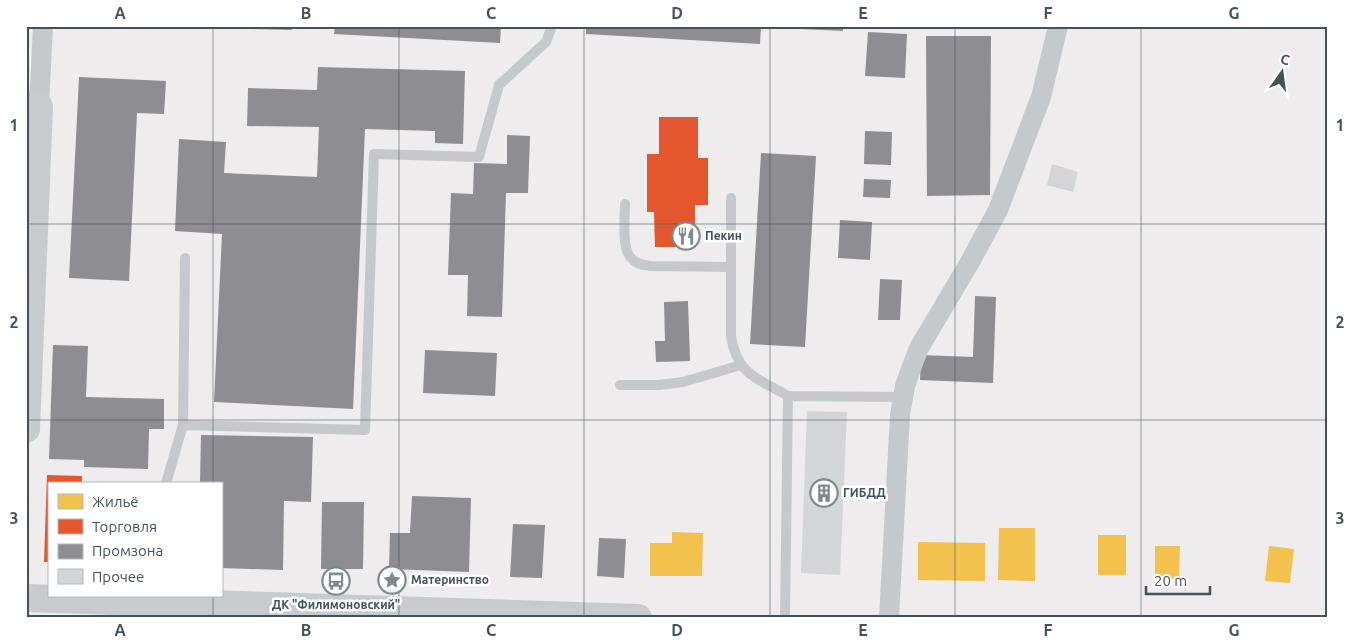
<svg xmlns="http://www.w3.org/2000/svg" width="1354" height="644" viewBox="0 0 1354 644" font-family="Ubuntu,sans-serif">
<rect width="100%" height="100%" fill="#eeecec"/>
<path fill="#f2c14e" d="M999,528H1035V581L998,580Z
M672,532L703,533L702,576H650V543H672Z
M1098,535H1126V575H1098Z
M918,542L985,543V581L918,580Z
M1155,546H1180L1179,579H1155Z
M1269,546L1294,549L1290,583L1265,581Z"/>
<path fill="#e4572e" d="M659,117H698V158H708V205H695V247H655L654,212H647V154H659Z
M47,475L82,476V483H49V562H44Z"/>
<path fill="#8d8d92" d="M250,26H292V30L250,29Z
M335,26H501L500,43L334,34Z
M586,26H761L760,44L586,34Z
M779,26H843V31L779,28Z
M868,32L907,34L905,78L865,76Z
M926,36H991L990,195L927,196Z
M318,67L465,71L463,144L435,143V131L365,129L353,409L214,402L222,234L175,231L179,139L226,142L224,173L317,177L319,127L247,126L248,88L317,90Z
M79,77L166,81L164,114L137,113L129,281L69,278Z
M865,131L892,132L891,165L864,164Z
M507,135L530,136L528,193H506L502,317L467,316L468,275H448L451,193L473,194L474,163L507,164Z
M761,153L816,156L805,347L750,344Z
M864,179L891,180L890,198L863,197Z
M840,220L872,222L870,260L838,258Z
M880,279L902,280L900,320H878Z
M975,296L996,297L993,383L920,380L921,355L973,357Z
M688,301L690,361L656,362L655,341H665L664,302Z
M53,345L88,346L86,397L164,399V429H149L148,469L84,467V460L49,459Z
M425,350L497,353L495,396L423,393Z
M201,435L313,437L311,502L284,501L283,570L221,568V483H200Z
M412,496L471,498L469,572L389,569L390,533H410Z
M322,502H364L363,569H321Z
M513,524L545,525L542,578L510,577Z
M599,538L626,539L624,578L597,576Z"/>
<path fill="#d4d5d7" d="M1052,164L1078,172L1073,192L1047,185Z
M807,411L847,412L840,575L801,573Z"/>
<g fill="none" stroke-linecap="round" stroke-linejoin="round">
<path stroke="#c5c9cc" stroke-width="10" d="M731,198V336C737,375 757,378 788,396
M625,204C625,219 621,249 632,259C637,265 644,265 651,266L731,267
M620,385H659L683,382L741,365
M183,425L365,430L374,154L479,157L499,85L546,42L552,26
M166,483L183,425L185,258
M785,618L788,396L902,397"/>
<path stroke="#c5c9cc" stroke-width="20" d="M39,107L43,26
M889,618L900,415L905,386L912,366L919,348L970,262L998,210L1041,97L1058,26"/>
<path stroke="#c7cbcd" stroke-width="28" d="M26,106L39,107L26,429
M26,598L638,618"/>
</g>
<path fill="none" stroke="#42525a" stroke-width="1" stroke-opacity="0.55" d="M213,26V483M399,26V618M584,26V618M770,26V618M955,26V618M1141,26V618M26,224H1328M26,420H1328M213,595V618"/>
<defs>
<g id="restaurant-ring" transform="scale(1.4375)"><circle r="9.5" fill="#fff" stroke="#7e888d" stroke-width="1.5"/><path d="M-5-6h1v4h1v-4h1v4h1v-4h1v5L-1.5 .5V6h-2V.5L-5-1ZM5-6V6H3V1.5H1.5Q1.5-4 5-6Z" fill="#7e888d"/></g>
<g id="building-ring" transform="scale(1.4375)"><circle r="9.5" fill="#fff" stroke="#7e888d" stroke-width="1.5"/><path d="M-4-6H4V6H1V3H-1V6H-4ZM-2.5-4.3h1.7v1.8h-1.7ZM.8-4.3h1.7v1.8H.8ZM-2.5-1h1.7V.8h-1.7ZM.8-1h1.7V.8H.8Z" fill="#7e888d"/></g>
<g id="sight-ring" transform="scale(1.4375)"><circle r="9.5" fill="#fff" stroke="#7e888d" stroke-width="1.5"/><path d="M0-6L1.8-2.2L6-1.7L2.9 1.2L3.7 5.4L0 3.3L-3.7 5.4L-2.9 1.2L-6-1.7L-1.8-2.2Z" fill="#7e888d"/></g>
<g id="bus-ring" transform="scale(1.4375)"><circle r="9.5" fill="#fff" stroke="#7e888d" stroke-width="1.5"/><path d="M-5-6H5V4H4V6H2V4H-2V6H-4V4H-5ZM-3.5-4V0h7V-4ZM-3.5 1.2v1.5H-2V1.2ZM2 1.2v1.5H3.5V1.2Z" fill="#7e888d"/></g>
</defs>
<g fill-rule="evenodd">
<use href="#restaurant-ring" x="686" y="236"/>
<use href="#building-ring" x="824" y="493"/>
<use href="#sight-ring" x="392" y="580"/>
<use href="#bus-ring" x="336" y="581"/>
</g>
<g text-anchor="middle" stroke-width="5" stroke-linejoin="round" paint-order="stroke">
<g font-size="12" font-weight="bold" fill="#42525a" stroke="#fff" text-anchor="start">
<text x="705" y="240">Пекин</text>
<text x="843" y="497">ГИБДД</text>
<text x="411" y="584">Материнство</text>
<text x="336" y="609" text-anchor="middle">ДК "Филимоновский"</text>
</g>
</g>
<rect width="1354" height="644" fill="none" stroke="#ffffff" stroke-width="55"/>
<rect x="48" y="482" width="175" height="115" fill="#ffffff" stroke="#b3babd"/>
<rect x="58" y="494" width="25" height="15" fill="#f2c14e" stroke="#b3babd"/>
<text x="92" y="507" font-size="15" fill="#42525a">Жильё</text>
<rect x="58" y="519" width="25" height="15" fill="#e4572e" stroke="#b3babd"/>
<text x="92" y="532" font-size="15" fill="#42525a">Торговля</text>
<rect x="58" y="544" width="25" height="15" fill="#8d8d92" stroke="#b3babd"/>
<text x="92" y="556" font-size="15" fill="#42525a">Промзона</text>
<rect x="58" y="569" width="25" height="15" fill="#d4d5d7" stroke="#b3babd"/>
<text x="92" y="582" font-size="15" fill="#42525a">Прочее</text>
<g transform="translate(1282 72) rotate(14)" stroke="#ffffff" stroke-width="4" paint-order="stroke">
<path d="M0-4L9 19L0 12L-9 19Z" fill="#42525a"/>
<text y="-8" font-size="14" font-weight="bold" text-anchor="middle" fill="#42525a">С</text>
</g>
<path d="M1146 586v8h64v-8" fill="none" stroke="#42525a" stroke-width="2.5"/>
<text x="1154" y="586" font-size="15" fill="#42525a" stroke="#ffffff" stroke-width="4" paint-order="stroke">20 m</text>
<rect x="28" y="28" width="1298" height="588" fill="none" stroke="#42525a" stroke-width="2"/>
<g font-size="16" text-anchor="middle" font-weight="bold" fill="#42525a">
<text x="120" y="19">A</text>
<text x="306" y="19">B</text>
<text x="491" y="19">C</text>
<text x="677" y="19">D</text>
<text x="863" y="19">E</text>
<text x="1048" y="19">F</text>
<text x="1234" y="19">G</text>
<text x="14" y="131">1</text>
<text x="1340" y="131">1</text>
<text x="14" y="328">2</text>
<text x="1340" y="328">2</text>
<text x="14" y="524">3</text>
<text x="1340" y="524">3</text>
<text x="120" y="636">A</text>
<text x="306" y="636">B</text>
<text x="491" y="636">C</text>
<text x="677" y="636">D</text>
<text x="863" y="636">E</text>
<text x="1048" y="636">F</text>
<text x="1234" y="636">G</text>
</g>
</svg>
